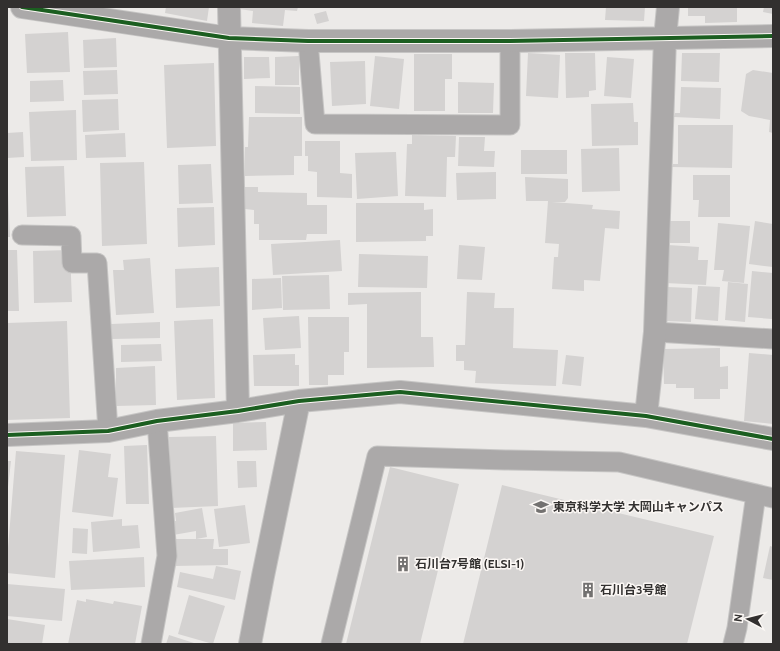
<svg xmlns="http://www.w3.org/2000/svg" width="780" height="651" viewBox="0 0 780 651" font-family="Cabin,'Noto Sans JP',sans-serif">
<rect width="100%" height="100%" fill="#eceae8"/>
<path fill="#d4d2d1" d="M166,7H209L207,21L165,13Z
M239,7H298L297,11L285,10L283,26L252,23L253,11L239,9Z
M606,7H645L644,21L605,20Z
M688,7H737V22L705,23V16H688Z
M764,7H773V14L763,12Z
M326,11L329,21L317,24L314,14Z
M68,32L70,72L27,73L25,34Z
M116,38L117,67L84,68L83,40Z
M528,53L560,55L558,98L526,96Z
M565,53H595L596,90L589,91V97L566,98Z
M682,53H720L719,82L681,81Z
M414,54H452V79H445V111H414Z
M299,56V85H275V57Z
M375,56L404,59L399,109L370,106Z
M244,57H269L270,78L244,79Z
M607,57L634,59L631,98L604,96Z
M365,61L366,104L332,106L330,62Z
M214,63L216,146L167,148L164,65Z
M117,70L118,94L84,95L83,71Z
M753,70L773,73V133L769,132L770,120L749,116L741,111L746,74Z
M63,80L64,101L30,102V81Z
M458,82L494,83L493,113H458Z
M255,86L300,87V114L255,113Z
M681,87L721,88L720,119L674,117L675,113H680Z
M118,99L119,130L83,132L82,100Z
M633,103L634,122H638V145L592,146L591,104Z
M76,110L77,160L31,161L29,112Z
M249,117H302V156H294V175L245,176V147H248Z
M678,125H733L732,168L672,167L673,164H678Z
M23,132L24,157L7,158V133Z
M125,133L126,157L86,158L85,135Z
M412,135L456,136L455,157H447L446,197L405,196L407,144H412Z
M459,137H485L484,151H495L494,167L458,166Z
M305,141H340V173L352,174V198L317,197V172L308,171V156H305Z
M619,148L620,191L582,192L581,149Z
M521,150H567V174H521Z
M396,152L398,196L357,199L355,153Z
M144,162L147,244L102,246L100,163Z
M211,164L213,203L179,204L178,165Z
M64,166L66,216L27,217L25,167Z
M496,172V199L457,200L456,173Z
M693,175H730V217H698L699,200H693Z
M525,177L568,179V198L565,202H552L593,205L592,209L620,211L619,229L605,228L600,281L584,280V291L552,289L554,257H558L559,244L545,243L548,201H526Z
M245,187H258V192L307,193V205H327V234H307L306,240H259V224H254V210L245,209Z
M7,192H8L10,237H7Z
M356,203H424V210L433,209V236H426V241L356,242Z
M214,207L215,245L178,247L177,208Z
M668,221H690V243H669Z
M755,221L773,224V267L749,264Z
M718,223L750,226L744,283L722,281L724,270H714Z
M340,240L342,271L273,275L271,244Z
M459,245L485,247L482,280L457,279Z
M668,245L699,247L698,260H708L706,285L665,283Z
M7,250H17L19,311H7Z
M70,250L72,302L34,303L33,251Z
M359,254L428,256L427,288L358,287Z
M150,258L154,313L116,315L113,270H124L123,260Z
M219,267L220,306L176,308L175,269Z
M752,271L773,273L772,319L748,317Z
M329,275L330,309L283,310L282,276Z
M281,278L282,308L252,310V279Z
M728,282L748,284L745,322L725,320Z
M698,286L720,287L718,321L695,319Z
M667,287L692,288L691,322L666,321Z
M421,292V337H433L434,367L367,368V304L348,305V293Z
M467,292L495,293L494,308H514L513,348L558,350L556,386L475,383L476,371L464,370V361H456V345H465Z
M299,316L301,348L265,350L263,318Z
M308,317H349V352H344V375H328V385H309Z
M213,319L215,398L177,400L174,321Z
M67,321L70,418L7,420V323Z
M160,322V338L112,339L111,324Z
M161,344L162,361L121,362V345Z
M720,348V367L728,366V389H720V399H694V388H676V384H664L663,349Z
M749,353L773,355V424L744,421Z
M295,354V365H299V386H254L253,355Z
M566,355L584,357L581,386L562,384Z
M155,366L156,405L116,406V368Z
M266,422L267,450L233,451V423Z
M216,436L218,506L171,508L169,437Z
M147,445L149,504H126L124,446Z
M79,450L111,454L108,477L118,478L113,517L72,512Z
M16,451L65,455L55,578L7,573V560Z
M7,461H11L8,487H7Z
M237,461H256L257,487L238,488Z
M390,467L459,484L420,644H346Z
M502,485L714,536L687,644H463Z
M245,505L250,543L219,547L214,509Z
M202,508L207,537L196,539V531L173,535L171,521H176L175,513Z
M122,519V526L138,525L140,548L93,552L91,522Z
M73,528L88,529L87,554L72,553Z
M174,539H214L213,549H228V565L174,566Z
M770,546L773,547V580L763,578Z
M144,557L145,587L71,590L69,561Z
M216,566L241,571L235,600L177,587L180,572L213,579Z
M7,584L65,589L62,621L7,616Z
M189,595L225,606L213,644L178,634Z
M86,599L113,604L114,601L142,606L135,644H68L77,600L86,602Z
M7,619L45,625L42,644H7Z
M169,635L197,644H166Z"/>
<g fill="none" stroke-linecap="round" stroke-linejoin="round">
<g stroke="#c6c5c4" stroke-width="21">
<path id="lane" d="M308,41L315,124L510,125V41
M22,235L71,236L72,263H97L108,431
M655,332L773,339
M151,644L167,556L157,421
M331,644L377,456L505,460L619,462L773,498
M733,644L737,628L756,494"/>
</g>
<g stroke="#c6c5c4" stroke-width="24">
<path id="street" d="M22,7L229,38L308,41H510L773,36
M229,7L238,411
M646,416L655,332L665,38L668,7
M7,435L108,431L157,421L238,411L299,401L400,392L646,416L773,439
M250,644L263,576L299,401"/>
</g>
<use href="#lane" stroke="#aba9a9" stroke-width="19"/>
<use href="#street" stroke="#aba9a9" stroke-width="22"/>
<g stroke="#fbf7f4" stroke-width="6">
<path id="cycleway" d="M22,7L229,38L308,41H510L773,36
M7,435L108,431L157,421L238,411L299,401L400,392L646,416L773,439"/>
</g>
<use href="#cycleway" stroke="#1b5e20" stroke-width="4"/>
</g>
<defs>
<g id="university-bare" transform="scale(1.2)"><path d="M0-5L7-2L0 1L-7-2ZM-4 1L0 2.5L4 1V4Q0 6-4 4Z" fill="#737170" stroke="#fbf7f4" stroke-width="2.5" paint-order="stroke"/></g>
<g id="building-bare" transform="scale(1.2)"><path d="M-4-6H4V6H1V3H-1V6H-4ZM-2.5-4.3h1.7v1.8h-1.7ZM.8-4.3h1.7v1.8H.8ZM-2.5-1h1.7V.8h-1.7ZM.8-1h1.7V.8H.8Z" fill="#737170" stroke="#fbf7f4" stroke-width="2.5" paint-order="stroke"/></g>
</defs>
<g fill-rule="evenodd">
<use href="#university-bare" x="541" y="507"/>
<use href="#building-bare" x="403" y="564"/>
<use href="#building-bare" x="588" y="590"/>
</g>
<g text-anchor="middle" stroke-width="3" stroke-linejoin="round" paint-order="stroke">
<g font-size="12" font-weight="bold" fill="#32302f" stroke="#fbf7f4" text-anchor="start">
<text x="553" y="511">東京科学大学 大岡山キャンパス</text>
<text x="415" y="568">石川台7号館 (ELSI-1)</text>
<text x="600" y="594">石川台3号館</text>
</g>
</g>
<rect width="780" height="651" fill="none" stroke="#32302f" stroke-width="16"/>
<g transform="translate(748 619) rotate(277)" stroke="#fbf7f4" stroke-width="3" paint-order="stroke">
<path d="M0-3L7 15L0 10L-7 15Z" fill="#32302f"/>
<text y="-6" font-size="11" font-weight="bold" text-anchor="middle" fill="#32302f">N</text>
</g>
</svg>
